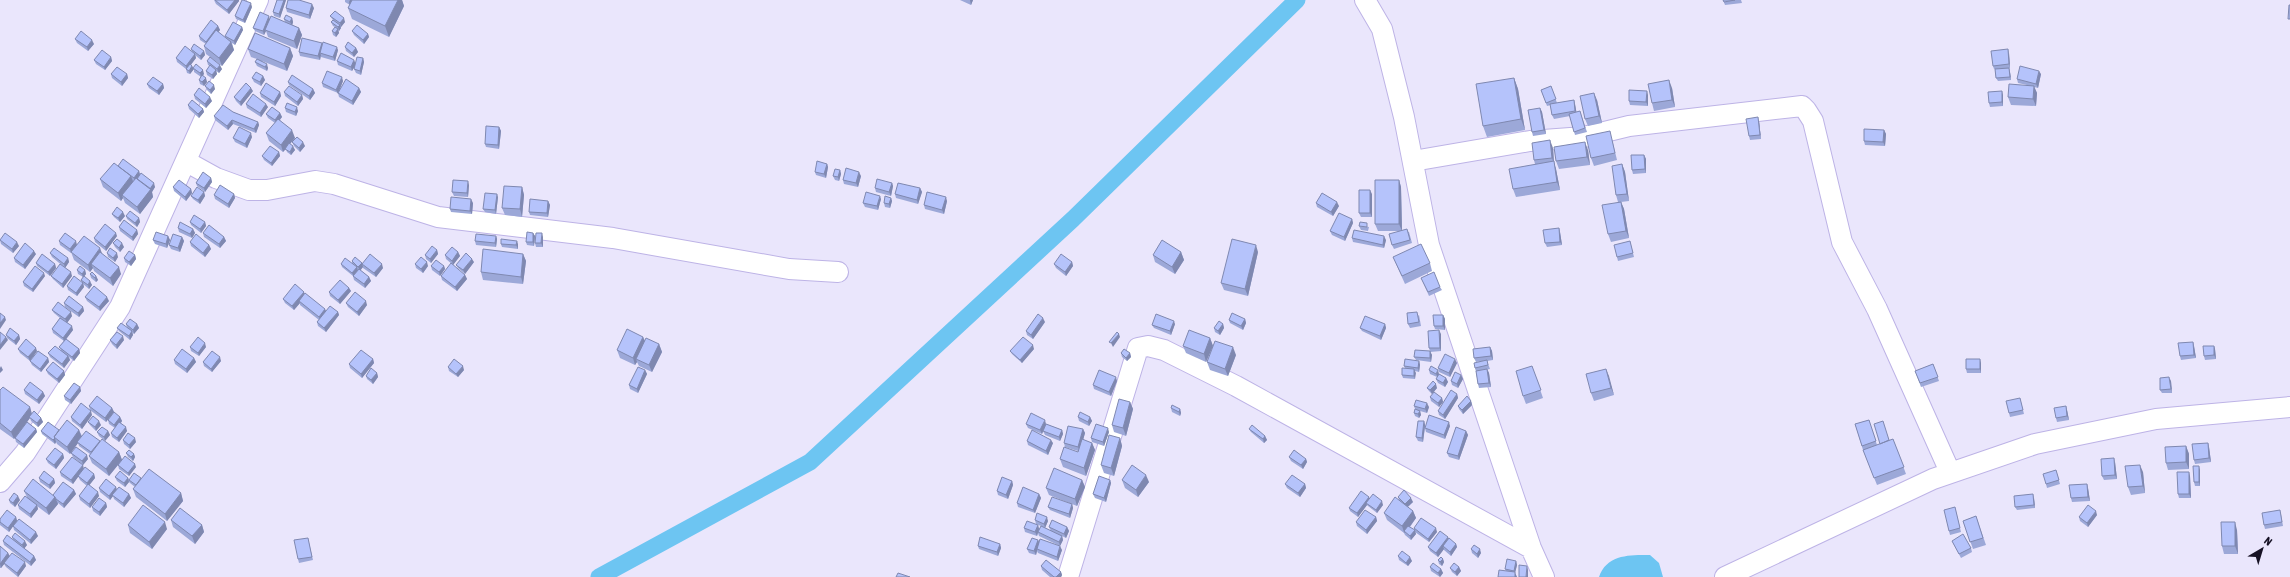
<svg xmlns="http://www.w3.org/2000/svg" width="2290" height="577" viewBox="0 0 2290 577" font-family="'Asap Condensed',sans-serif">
<rect width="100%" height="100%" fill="#eae6fc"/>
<path fill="#6dc5f2" d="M1650,555L1659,563L1663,577H1599C1607,554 1630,555 1650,555Z"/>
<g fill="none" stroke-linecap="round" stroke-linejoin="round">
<path stroke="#6dc5f2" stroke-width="17" d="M599,577L810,462L1073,219L1297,0"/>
<g stroke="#bdb3e6" stroke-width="22">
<path id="minor" d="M1365,0L1382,29L1404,117L1429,245L1531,548L1544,577
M1413,161L1530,141L1584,137L1629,126L1802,106L1806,110L1813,121L1842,242L1877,309L1950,472
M187,162L216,178L249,190H267L315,181L334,184L438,217L613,238L789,269L838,272
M0,482L25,453L120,307L258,0
M1068,577L1138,348L1148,346L1164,350L1236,386L1531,548
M1725,577L1933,479L2035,444L2156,419L2290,407"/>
</g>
<use href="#minor" stroke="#fff" stroke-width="20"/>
</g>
<path fill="#9ca8d8" d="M214,0L239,1L229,14L216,4Z
M277,0H286L280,18L274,16L273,12Z
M345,0H402L404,6L389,37L352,19L348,8L350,5L345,2Z
M960,0H973L971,5Z
M1723,0H1741L1742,3L1725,5Z
M252,7L245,23L236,19L235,16Z
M286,8H314L310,19L287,12Z
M330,16L345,22L341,27H340L341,28L339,31L338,30L339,33L336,37L333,35L332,31L335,27L333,26L331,22L333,20Z
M292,18L293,22L292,25L299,28L302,35L297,49L268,37L266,31L264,35L255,31L253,28L270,19L285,22L284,19Z
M218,26L220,30L218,32L226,38L225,36L242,27L243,30L235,45L232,43L234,50L222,66L206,54L204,46L206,44L200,40L199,36Z
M352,31L368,34L369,37L364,44L354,35Z
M75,39L94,44L88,51L77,43Z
M322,45L338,50L335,61L321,57V55L320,60L300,56L299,52Z
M345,47L356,48L358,52L354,57L346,51Z
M290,48L293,56L287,71L262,61L268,68L267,71L257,66L255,62L257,59L251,57L248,49Z
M191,49L204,51L205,55L201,60L195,55L196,58L191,64L193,68L204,74L203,75L207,82L204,86L200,84L199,80L201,77L194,72V69L190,74L187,73L186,69L177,62L176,58L192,52Z
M2009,53L2010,68H2009L2010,72L2011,80L1998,81L1996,78L1995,69H1994L1993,66Z
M111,57L112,61L105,70L96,64L94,60Z
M363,58L364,62L361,75L356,73L354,69Z
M207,61L222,69L219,73L216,71L217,74L213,79L207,75L206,71L210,66L208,65Z
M337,61L356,64L352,71L338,65Z
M111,74H127L128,78L122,86L112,78Z
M2041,74L2038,88L2034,87L2037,93L2036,106L2011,105L2008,97L2027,85L2018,83L2017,79Z
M263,76L265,80L261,86L254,82L252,78Z
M1514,78L1518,89L1525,130L1487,137L1483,126Z
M343,81L339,91L359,88L361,92L353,105L339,97L338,93L323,87L322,83Z
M288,82L313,89L315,93L310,100L289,85Z
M147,84H163L164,88L159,95L149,88Z
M205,86L215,89L211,94L207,90Z
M1551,86L1557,103L1574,100L1575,104L1576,112L1580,111L1587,132L1575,135L1570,116L1554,119L1552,115L1551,105L1547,106L1541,90Z
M1672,88L1675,107L1654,111L1652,103Z
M253,91L241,106L236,101L234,97Z
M280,92L281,96L275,106L261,97L260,93Z
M284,92L302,95L303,99L298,106L285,96Z
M194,95L212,101L206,108L195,99Z
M1648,95V106L1630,105L1629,101Z
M2003,95V106L1990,107L1989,103Z
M1597,100L1602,123L1588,126L1585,119Z
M246,104L268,107L261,117L247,108Z
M188,105L203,109L204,112L199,118L189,109Z
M285,108L298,111L296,116L286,112Z
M1540,108L1542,112L1546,134L1533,136L1532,132Z
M233,112L258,122L259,125L256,133L233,124L228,130L215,120L214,116Z
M280,113L282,117L280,120L295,138L290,144L295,150L291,155L287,152L286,149L283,152L269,141L266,133L275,123L268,118L266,114Z
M1759,121L1761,139L1750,140L1749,136Z
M499,127L501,131L499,149L486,147L485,144Z
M1884,130L1886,134L1885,146L1865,145L1864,141Z
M252,137L247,148L235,142L233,138Z
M1612,139L1617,160L1594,166L1591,158Z
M292,142L305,146L300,152L294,146Z
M1553,148L1554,163L1556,169L1560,190L1516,197L1513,189L1535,164L1534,160Z
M1588,150L1590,165L1559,169L1556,161Z
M279,152L280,156L272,166L264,160L262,156Z
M1644,155L1646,159V173L1633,174L1632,170Z
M827,164L828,167L826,178L816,175L815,172Z
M1622,164L1625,172L1629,201L1621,202L1624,209L1629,238L1611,242L1608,234L1618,202L1616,195Z
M118,166L139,171L140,174L155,187L152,192L153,197L140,214L125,203L123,198L121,201L103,187L100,179Z
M840,170L841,174L839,181L835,180L833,176Z
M861,176L858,187L844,184L843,180Z
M211,178L212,182L205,192L197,186L196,183Z
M1399,180L1401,187L1402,230L1409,232L1412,243L1394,249L1392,245L1398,231H1378L1375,224Z
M892,183L893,186L891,196L876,192L875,188Z
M469,185L468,197L454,196L452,192Z
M173,187L191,189L192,193L186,201L174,191Z
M522,187L524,195L522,217L505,215L502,208Z
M920,188L922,192L918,204L896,198L895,194Z
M204,192L205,196L200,204L193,199L191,196Z
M234,194L235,198L229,208L215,199L214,195Z
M1372,194V217H1361L1359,213Z
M498,197L496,214L485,212L483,209Z
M891,198L892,201L890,208L885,207L884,203Z
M881,199L878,210L865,207L863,203Z
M548,201L550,205L548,217L530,215L529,212Z
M947,201L944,214L925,209L924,205Z
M473,203L472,214L451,212L450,209Z
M1316,203L1339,206L1333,216L1317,207Z
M112,214L125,216L120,222L114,217Z
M126,216L139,218L140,222L137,227L127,219Z
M1352,219L1353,223L1345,241L1332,235L1330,231Z
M190,222H205L206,226L201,233L191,225Z
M1359,226L1369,227L1368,231L1361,230Z
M119,227L137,230L138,234L133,241L120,231Z
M178,228L193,229L195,233L192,238L179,232Z
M1559,228L1560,232L1562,245L1547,247L1545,243Z
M203,233L224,237L226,241L220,248L204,237Z
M533,233L535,236L534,246L527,245L526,242Z
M117,236L106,251L95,242L94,238Z
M168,236L170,240L167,248L155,244L153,240Z
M496,236L497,239L496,247L476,245L475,241Z
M182,237L184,241L180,252L171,249L169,245Z
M543,237V247H536L535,243Z
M1352,238L1386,240L1384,248L1353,242Z
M0,240L19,246L13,253L1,244Z
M59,241L77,245L102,254L121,274L113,286L94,271L93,268L90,272L74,260L71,252V253L60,245Z
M1630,241L1634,257L1618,261L1617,257Z
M190,242L209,245L211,249L205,257L191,246Z
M113,243L124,247L120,252L115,247Z
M501,244H518V249L502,247Z
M437,250L438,254L431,263L426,259L425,255Z
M458,252L460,256L453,265L446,259L445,255Z
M1181,252L1184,260L1175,274L1155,262L1153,255Z
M1258,252L1248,296L1224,290L1221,283Z
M50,253L68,258L69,262L65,268L52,257Z
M107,253L118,257L115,262L108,257Z
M36,254L25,269L15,262L14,258Z
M523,254L526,261L523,284L483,280L481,272Z
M135,255L136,259L131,266L125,262L124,258Z
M1393,257L1430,263L1432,271L1405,284Z
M352,261L362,264L383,268L376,277L363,268V267L360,270L369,277L371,281L365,288L354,280L353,276L342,267L341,264H352Z
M474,262L465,274L458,268L456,265Z
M1072,262L1073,266L1066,276L1056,268L1054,264Z
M36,263L55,264L56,268L50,276L37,266Z
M415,264L428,266L423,273L416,268Z
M431,266H444L445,269L440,276L432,270Z
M77,270H85L86,274L84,276L92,285L89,289L83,284L84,287L77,296L68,290L67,286L82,282L81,280L83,277L78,274Z
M90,274L96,276L98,280L96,282L91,278Z
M465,275L467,279L457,291L442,280L441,276Z
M45,276L33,292L24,286L23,282Z
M51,276H72L63,288L53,279Z
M1421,278L1440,287L1442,290L1429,296Z
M349,288L351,291L340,304L330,296L329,292Z
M305,294L326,311L338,312L339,315L326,332L318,326L317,322L319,320L300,305V303L294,310L285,303L283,299Z
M85,297L109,301L100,311L87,301Z
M64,303L83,307L84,311L79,317L65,307Z
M346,303L367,305L359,316L348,307Z
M52,310L72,316L67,323L73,330L66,339L79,349L80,353L74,361L69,357L70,360L64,368L50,357L48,353L61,350L59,347L64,341L53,333L52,329L60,318L54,313Z
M1419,315L1421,326L1410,328L1408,324Z
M1443,315L1445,319V330L1435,329L1434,326Z
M1245,319L1246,323L1243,330L1230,323L1229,320Z
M1045,322L1033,339L1027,335L1026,331Z
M126,324H137L139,328L134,334L132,332L133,335L130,340L119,331L117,328H127Z
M1175,324L1171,335L1154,328L1152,325Z
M1223,324L1224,328L1220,335L1215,332L1214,328Z
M1385,324L1386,328L1381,340L1362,331L1360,328Z
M1441,334V351L1430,352L1432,355L1431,362L1416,360L1414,357L1430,351L1429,348Z
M6,335H19L20,339L16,345L7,338L8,340Z
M643,337L645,341L659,344L662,352L652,372L639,366L637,362L635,365L620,358L617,350Z
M1210,338L1213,346L1206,362L1186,353L1183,346Z
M110,340H124L117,349L112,344Z
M2193,342L2194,346L2196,358L2181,360L2180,356Z
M2214,346L2215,349L2216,359L2205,360L2204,356Z
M190,347H206L199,356L191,351Z
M1490,347L1492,351L1493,360L1487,361L1490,369L1483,370L1487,369L1489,373L1491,387L1479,388L1478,384L1476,372L1475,368L1483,361L1476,362L1474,358Z
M18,349L37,351L30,361L20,353Z
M1034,349L1022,363L1012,354L1010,351Z
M1121,353H1130L1131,357L1127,361L1122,357Z
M1236,355L1228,376L1210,370L1207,362Z
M48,358L49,362L41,372L32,365L30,361Z
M194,358L196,362L187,373L175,364L174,360Z
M373,359L374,363L362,378L350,368L349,364Z
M221,361L212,372L204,366L203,362Z
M1419,361L1420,365L1419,372L1415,371V379L1403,378L1402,375L1405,368L1404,366Z
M1457,363L1450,377L1439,372L1438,368Z
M1981,363V373H1967L1966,369Z
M1933,364L1939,381L1921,387L1915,371Z
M1532,366L1543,398L1526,404L1523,396Z
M448,367L464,370L458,377L449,371Z
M1606,369L1614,395L1594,401L1591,393Z
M46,370L64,371L65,375L59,383L48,374Z
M645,370L647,374L638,393L630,389L629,385Z
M1429,370L1439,374L1446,378L1448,382L1445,387L1438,383L1436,379L1437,377L1430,374Z
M377,373L378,377L373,384L367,379L366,376Z
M1461,375L1463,379L1458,388L1452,385L1451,381Z
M1117,381L1111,396L1094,389L1093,385Z
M2171,381L2172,393H2162L2160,390Z
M80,387L81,391L71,404L65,400L64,396Z
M1427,388H1437L1432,394L1429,391Z
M0,390L30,407L32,414L41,418L43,422L38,427L31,421L30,418L27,422L36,429L37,432L24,448L16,442L15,438L14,439L0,429Z
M24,390L43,392L45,396L39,404L25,394Z
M1457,394L1458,398L1445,419L1439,415L1438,411Z
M1430,397L1442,398L1443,402L1439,407L1431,401Z
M2020,398L2024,414L2010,417L2009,413Z
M1471,401L1472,405L1463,414L1459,409L1458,406Z
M1130,402L1133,409L1126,436L1114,432L1112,425Z
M89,406L112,408L114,412L106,422L90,410Z
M1414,406L1429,407L1427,413L1420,411L1421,415L1419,418L1415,416L1414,413L1415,409Z
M2066,406L2067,410L2069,420L2057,422L2056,418Z
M1171,408L1180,409L1181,413L1180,416L1172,412Z
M92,415L82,429L72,421L71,417Z
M120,417L122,421L121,423L127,431L119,442L112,437L111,433L115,428L109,424L108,420Z
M1078,417H1090L1092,421L1089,426L1079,421Z
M1869,420L1877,445L1893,439L1906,474L1877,485L1863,450L1855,424Z
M1424,421L1425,425V428L1450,426L1445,439L1426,432L1425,428L1423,442L1418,441L1416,437Z
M88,422L101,425L96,431L90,425Z
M1026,424H1046L1062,430L1063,434L1060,441L1045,435L1043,431L1046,424L1042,434L1028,428Z
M1083,429L1085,433L1083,440L1092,443L1095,450L1086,476L1063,467L1060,459L1078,452V451L1065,447L1064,443Z
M1249,429L1265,436L1267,440L1264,443L1251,432Z
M79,430L82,436L100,442L119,452L122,460L109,476L92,463L89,456L90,454L79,446L78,443L70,454L57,444L56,442L55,444L42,434L41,431Z
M108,431L110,435L105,441L99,436L97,432Z
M1466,431L1468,435L1459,460L1449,457L1447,453Z
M1109,432L1104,446L1092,442L1091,438Z
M1120,438L1122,446L1114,476L1104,473L1101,465Z
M123,440L136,442L130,449L124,444Z
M1027,441L1053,443L1048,455L1028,445Z
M2208,443L2209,447L2211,462L2195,464L2194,460Z
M2186,446L2189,454V469L2168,470L2166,463Z
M71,453L88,459L83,465L73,457Z
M126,453L134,454L135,457L133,461L128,457Z
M63,454L64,458L56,469L48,463L46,459Z
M1289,457L1306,459L1307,462L1303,469L1291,461Z
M2115,462L2117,479L2104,480L2102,476Z
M118,465L136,467L129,476L119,469Z
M84,469L94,474L95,478L89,485L99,496L90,508L80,500L79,496L87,486L80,480L78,476L73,484L61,476L60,472Z
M2056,470L2060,484L2047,488L2046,484Z
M2200,470V486H2195L2194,482Z
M2143,472L2145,493L2131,495L2128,487Z
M2190,476L2191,498H2179L2178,494Z
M115,477L128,478L129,479H141L181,493L183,501L167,521L136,497L133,489L135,487L130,483L129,482L125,487L117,481Z
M39,478L54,479L55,483L50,489L40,482Z
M1082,480L1085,487L1077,506L1049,495L1046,488Z
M1110,480L1111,483L1106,502L1095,498L1093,494Z
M1122,480L1149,482L1138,497L1125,488Z
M1012,481L1013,485L1008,499L998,495L997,491Z
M1285,484H1305L1306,488L1300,497L1287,488Z
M2087,484L2088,488L2090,501L2072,502L2071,498Z
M116,487L117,490L129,494L131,498L124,507L114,499L113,496L110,500L100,492L99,488Z
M74,490L76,494L64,508L58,503V504L49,515L37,506L38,509L31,518L19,509L18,505L27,497L24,491L53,495Z
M1039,494L1041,498L1035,513L1018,507L1017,503Z
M1369,497V499L1383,505L1377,513L1368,506L1367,505L1358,517L1350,511L1349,508Z
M1398,497L1413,502L1408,507L1413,511L1416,518L1410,527L1416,534L1411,540L1405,535L1404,533L1387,520L1384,513L1399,500Z
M2034,498L2035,508L2017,510L2015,507Z
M9,500H20L15,507L10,503Z
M106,503L107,507L100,516L93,511L92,507Z
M1072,504L1073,508L1070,518L1050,510L1048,507Z
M1955,507L1961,532L1950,535L1949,531Z
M2281,514L2283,526L2265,529L2264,525Z
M2097,515L2088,527L2080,521L2079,517Z
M1976,516L1986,545L1973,549L1963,521Z
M16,517L17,521L38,536L31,544L14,530L13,526L9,532L0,525V519Z
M1376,517L1377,521L1367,534L1357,526L1356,522Z
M171,520L202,525L204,532L195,544L173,527Z
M1035,520L1048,521L1045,528L1042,526L1051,531L1049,527H1067L1069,531L1066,538L1062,536L1063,540L1060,546L1039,536L1038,533L1037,536L1025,532L1024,528L1038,525L1039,529L1041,526L1036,524Z
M128,525L167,529L152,549L130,533Z
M1414,528L1437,532L1429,542L1415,532Z
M2237,530L2238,554H2224L2222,546Z
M12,537L27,545L24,548L34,556L36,560L31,566L4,545L3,541L13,540Z
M308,538L313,560L299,563L298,559Z
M1449,539L1456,544L1457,547L1451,556L1444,550V549L1438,557L1430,551L1428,547Z
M1038,540L1039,542L1062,550L1058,561L1038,553L1037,551L1036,555L1029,553L1027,549Z
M1952,541L1971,548L1972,552L1961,558Z
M1000,544L1001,548L998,556L979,549L978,546Z
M0,546L8,553L10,556L26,566L18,577L6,567L4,564L1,568H0Z
M1471,549L1481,553L1478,558L1472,553Z
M1398,556L1412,561L1408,566L1399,560Z
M1443,559L1444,562L1442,566L1439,564L1438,560Z
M1516,561L1517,565L1515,573L1517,577H1498L1506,571L1505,569Z
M1041,566L1061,572L1062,575L1061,577H1050L1042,570Z
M1430,567L1441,569L1443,573L1440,577L1431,571Z
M1459,567L1461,571L1457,576L1452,572L1450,568Z"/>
<path fill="#7f88b0" d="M235,0H239V1L229,14L227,10Z
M284,0H286L280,18L279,14Z
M350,0H354L350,6L349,2Z
M398,0H402L404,6L389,37L385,26Z
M970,0H973L971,5Z
M251,3L252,7L245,23L243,20Z
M312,4L314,8L310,19L309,15Z
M269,16L270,20L265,30L266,31L264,35L263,31Z
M292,18L293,22L292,26L290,22Z
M344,18L345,22L341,27L340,23Z
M340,25L341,28L339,31L338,27Z
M218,26L220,30L208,46L206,42Z
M242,27L243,30L235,45L234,41Z
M299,28L302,35L297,49L294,41Z
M338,29L339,33L336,37L335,33Z
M368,34L369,37L364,44L363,40Z
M92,40L94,44L88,51L87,47Z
M231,42L234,50L222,66L219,58Z
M322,43L323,46L320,53L321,55L320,60L318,56Z
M337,47L338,50L335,61L333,57Z
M290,48L293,56L287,71L284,64Z
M356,48L358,52L354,57L352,53Z
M2008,49L2009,53L2010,68L2009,64Z
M204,51L205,55L201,60L200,56Z
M195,54L196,58L187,70L186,66Z
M111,57L112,61L105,70L104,67Z
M363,58L364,62L361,75L360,71Z
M354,60L356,64L352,71L351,67Z
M267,64L268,68L267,71L265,67Z
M220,65L222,69L219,73L217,69Z
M192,66L194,69L190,74L189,71Z
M2009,68L2010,72L2011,80L2010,77Z
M203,70L204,74L201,77L200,73Z
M216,70L217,74L213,79L212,75Z
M2039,71L2041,74L2038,88L2036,84Z
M127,74L128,78L122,86L121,82Z
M263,76L265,80L261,86L260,82Z
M342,77L343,81L338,94L336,90Z
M206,78L207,82L204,86L202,82Z
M1514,78L1518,89L1525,130L1521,119Z
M1669,80L1672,88L1675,107L1672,100Z
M163,84L164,88L159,95L157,91Z
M214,85L215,89L211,94L210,90Z
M2034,86L2037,93L2036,106L2033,99Z
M251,88L253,91L241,106L240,102Z
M359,88L361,92L353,105L352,101Z
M313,89L315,93L310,100L309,96Z
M1647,91L1648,95V106L1646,102Z
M2002,91L2003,95V106L2002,102Z
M280,92L281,96L275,106L274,102Z
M1594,93L1597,100L1602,123L1599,116Z
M302,95L303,99L298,106L297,102Z
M210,97L212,101L206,108L205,104Z
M1574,100L1575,104L1577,115L1575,111Z
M266,104L268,107L261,117L260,113Z
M297,107L298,111L296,116L295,112Z
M1540,108L1542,112L1546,134L1544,130Z
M203,109L204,112L199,118L198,114Z
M280,113L282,117L276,124L275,120Z
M1758,117L1759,121L1761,139L1760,135Z
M232,120L233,124L228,130L227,126Z
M258,122L259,125L256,133L254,129Z
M499,127L501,131L499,149L498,145Z
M292,130L295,138L283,152L281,145Z
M1884,130L1886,134L1885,146L1883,142Z
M251,133L252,137L247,148L245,144Z
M1550,140L1553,148L1554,163L1556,169L1560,190L1557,182L1554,164L1552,158Z
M303,142L305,146L300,152L299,148Z
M1585,142L1588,150L1590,165L1587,157Z
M293,146L295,150L291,155L290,152Z
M279,152L280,156L272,166L271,163Z
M1644,155L1646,159V173L1645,169Z
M827,164L828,167L826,178L824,174Z
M1622,164L1625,172L1629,201L1627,194Z
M840,170L841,174L839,181L838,177Z
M139,171L140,175L135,181L134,178Z
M859,172L861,176L858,187L856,183Z
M131,176L134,184L122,195L123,198L121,201L118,193Z
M211,178L212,182L205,192L204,188Z
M1399,180L1401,187L1402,231L1399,224Z
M468,181L469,185L468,197L467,193Z
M154,183L155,187L152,192L153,197L140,214L137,207Z
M892,183L893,186L891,196L889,192Z
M522,187L524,195L522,217L520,209Z
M920,188L922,192L918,204L917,200Z
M191,189L192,193L186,201L185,197Z
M1370,190L1372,194V217L1370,213Z
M204,192L205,196L200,204L198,200Z
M234,194L235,198L229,208L228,204Z
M497,194L498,197L496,214L495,210Z
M880,196L881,199L878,210L877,206Z
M946,197L947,201L944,214L942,210Z
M891,198L892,201L890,208L889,204Z
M471,199L473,203L472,214L470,211Z
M548,201L550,205L548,217L547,213Z
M1337,202L1339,206L1333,216L1331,212Z
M1621,202L1624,209L1629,238L1626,231Z
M123,212L125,216L120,222L118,218Z
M139,218L140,222L137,227L135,223Z
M1352,219L1353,223L1345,241L1344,237Z
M205,222L206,226L201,233L200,229Z
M1559,228L1560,232L1562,245L1560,242Z
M193,229L195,233L192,238L190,234Z
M137,230L138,234L133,241L132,237Z
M116,233L117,236L106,251L105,247Z
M533,233L535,236L534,246L533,242Z
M542,233L543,237V247L541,243Z
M168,236L170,240L167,248L166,244Z
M496,236L497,239L496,247L495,243Z
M1384,236L1386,240L1384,248L1383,245Z
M182,237L184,241L180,252L178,248Z
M224,237L226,241L220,248L219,244Z
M76,241L77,245L71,253L70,249Z
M517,241L518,244V249L516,245Z
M17,242L19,246L13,253L12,249Z
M122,243L124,247L120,252L119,248Z
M209,245L211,249L205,257L203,253Z
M1256,245L1258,252L1248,296L1245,289Z
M100,248L103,256L91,264L93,268L90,272L88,265Z
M437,250L438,254L431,263L430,259Z
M34,251L36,254L25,269L23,265Z
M458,252L460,256L453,265L452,261Z
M1181,252L1184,260L1175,274L1172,267Z
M117,253L118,257L115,262L113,258Z
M523,254L526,261L523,284L521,277Z
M135,255L136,259L131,266L129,262Z
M68,258L69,262L65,268L64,264Z
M472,259L474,262L465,274L463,270Z
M427,262L428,266L423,273L421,269Z
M1072,262L1073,266L1066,276L1065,272Z
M362,263L363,267L360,271L358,267Z
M55,264L56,268L50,276L48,272Z
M382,264L383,268L376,277L374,273Z
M444,266L445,269L440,276L439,272Z
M119,267L121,274L113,286L110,278Z
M357,267L358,271L354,277L352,273Z
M85,270L86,274L83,278L82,274Z
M71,272L72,276L63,288L62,284Z
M44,273L45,276L33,292L32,289Z
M465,275L467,279L457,291L455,287Z
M96,276L98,280L96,282L95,278Z
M369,277L371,281L365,288L364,284Z
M90,281L92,285L89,289L88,285Z
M83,283L84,287L77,296L76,293Z
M349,288L351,291L340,304L338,300Z
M304,292L305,296L299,301L300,303L294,310L292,306Z
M107,297L109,301L100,311L99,307Z
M366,301L367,305L359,316L357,312Z
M83,307L84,311L79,317L78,313Z
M325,309L327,313L320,321L319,317Z
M71,312L72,316L67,323L65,319Z
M338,312L339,315L326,332L324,328Z
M1443,315L1445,319V330L1443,326Z
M5,317L6,320L0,329V323Z
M1043,318L1045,322L1033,339L1031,335Z
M1245,319L1246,323L1243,330L1241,326Z
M1174,321L1175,324L1171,335L1170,331Z
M137,324L139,328L134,334L133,330Z
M1223,324L1224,328L1220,335L1218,331Z
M1385,324L1386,328L1381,340L1380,336Z
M72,326L73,330L64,342L63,338Z
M1439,330L1441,334V351L1440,348Z
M132,331L133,335L130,340L129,336Z
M1119,334L1120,337L1113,347L1111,343Z
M19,335L20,339L16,345L14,341Z
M123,336L124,340L117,349L116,345Z
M6,337L8,340L0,350V345Z
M643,337L646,344L636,359L637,362L635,365L633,358Z
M1210,338L1213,346L1206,362L1204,354Z
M2193,342L2194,346L2196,358L2194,355Z
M205,343L206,347L199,356L198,353Z
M659,344L662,352L652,372L649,365Z
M1033,345L1034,349L1022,363L1020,360Z
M2214,346L2215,349L2216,359L2214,355Z
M1233,347L1236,355L1228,376L1225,369Z
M1490,347L1492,351L1493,360L1491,356Z
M36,348L37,351L30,361L28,357Z
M79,349L80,353L74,361L72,357Z
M1430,351L1432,355L1431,362L1430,358Z
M1130,353L1131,357L1127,361L1126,358Z
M68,356L70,360L64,368L62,364Z
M220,357L221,361L212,372L211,369Z
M48,358L49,362L41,372L40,369Z
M194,358L196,362L187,373L186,369Z
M373,359L374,363L362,378L361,374Z
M1455,359L1457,363L1450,377L1449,373Z
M1980,359L1981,363V373L1980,369Z
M1419,361L1420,365L1419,372L1418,368Z
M1,366L3,370L0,373V368Z
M463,366L464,370L458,377L456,374Z
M1414,369L1416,373L1415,379L1414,376Z
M1487,369L1489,373L1491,387L1489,383Z
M1606,369L1609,376L1614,395L1611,388Z
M645,370L647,374L638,393L637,389Z
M1438,370L1439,374L1438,378L1436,374Z
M64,371L65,375L59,383L57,379Z
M377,373L378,377L373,384L371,380Z
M1461,375L1463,379L1458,388L1457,384Z
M1116,377L1117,381L1111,396L1109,392Z
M2169,377L2171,381L2172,393L2171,389Z
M1446,378L1448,382L1445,387L1443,383Z
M1436,384L1437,388L1432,394L1430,390Z
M80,387L81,391L71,404L70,400Z
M43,392L45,396L39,404L37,400Z
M1457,394L1458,398L1445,419L1443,415Z
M1442,398L1443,402L1439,407L1438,403Z
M1471,401L1472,405L1463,414L1462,410Z
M1130,402L1133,409L1126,436L1123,428Z
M1427,403L1429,407L1427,413L1425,409Z
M2066,406L2067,410L2069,420L2067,416Z
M30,407L32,415L29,417L30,418L14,439L11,432Z
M112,408L114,412L106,422L105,418Z
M1180,409L1181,413L1180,416L1179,412Z
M91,411L92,415L82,429L80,425Z
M1420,411L1421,415L1419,418L1418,414Z
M120,417L122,421L116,429L114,425Z
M1090,417L1092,421L1089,426L1088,422Z
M41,418L43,422L38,427L37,423Z
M1045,420L1046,424L1042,434L1040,430Z
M99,421L101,425L96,431L95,427Z
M1424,421L1425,425L1423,442L1422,438Z
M1449,422L1450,426L1445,439L1444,435Z
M126,427L127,431L119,442L117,438Z
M1108,428L1109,432L1104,446L1103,442Z
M36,429L37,432L24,448L23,444Z
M1083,429L1085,433L1080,451L1078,447Z
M79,430L82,438L77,442L78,443L70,454L67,447Z
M1062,430L1063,434L1060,441L1059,437Z
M108,431L110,435L105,441L104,437Z
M1466,431L1468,435L1459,460L1458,456Z
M1265,436L1267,440L1264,443L1263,439Z
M55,438L56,442L55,444L53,440Z
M135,438L136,442L130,449L129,445Z
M1120,438L1122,446L1114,476L1111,468Z
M1051,440L1053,443L1048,455L1046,451Z
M1092,443L1095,450L1086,476L1084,468Z
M2208,443L2209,447L2211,462L2209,458Z
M2186,446L2189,454V469L2186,462Z
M119,452L122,460L109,476L106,469Z
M63,454L64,458L56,469L54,465Z
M134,454L135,457L133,461L131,457Z
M87,455L88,459L83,465L82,461Z
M2114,458L2115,462L2117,479L2115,475Z
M1306,459L1307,462L1303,469L1301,465Z
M135,464L136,467L129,476L128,473Z
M83,465L84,469L73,484L71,480Z
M2140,465L2143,472L2145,493L2143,486Z
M2199,466L2200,470V486L2199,482Z
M2189,472L2190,476L2191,498L2189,494Z
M94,474L95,478L88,487L87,483Z
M1146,475L1149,482L1138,497L1136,490Z
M128,478L129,482L125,487L124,483Z
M54,479L55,483L50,489L49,485Z
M1082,480L1085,487L1077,506L1075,499Z
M1110,480L1111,483L1106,502L1104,498Z
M1012,481L1013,485L1008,499L1006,495Z
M1305,484L1306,488L1300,497L1298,493Z
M2087,484L2088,488L2090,501L2088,497Z
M116,487L117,491L110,500L109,496Z
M74,490L76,494L64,508L63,504Z
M98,492L99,496L90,508L89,504Z
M181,493L183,501L167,521L165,514Z
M129,494L131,498L124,507L123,503Z
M1039,494L1041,498L1035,513L1033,510Z
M2033,494L2034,498L2035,508L2034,505Z
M18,496L20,500L15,507L13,503Z
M55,497L58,504L49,515L46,508Z
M1369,497L1370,501L1366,503L1367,505L1358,517L1357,513Z
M1411,498L1413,502L1406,508L1405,504Z
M1382,501L1383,505L1377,513L1376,510Z
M106,503L107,507L100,516L99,512Z
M1072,504L1073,508L1070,518L1069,514Z
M37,505L38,509L31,518L30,514Z
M1413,511L1416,518L1405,533L1404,532L1402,526Z
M2096,511L2097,515L2088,527L2087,523Z
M16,517L17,521L9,532L8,528Z
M1047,517L1048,521L1045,528L1044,524Z
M1376,517L1377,521L1367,534L1366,530Z
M165,522L167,529L152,549L149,542Z
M2235,522L2237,530L2238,554L2235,546Z
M202,525L204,532L195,544L192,536Z
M1038,525L1039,529L1037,536L1035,532Z
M1067,527L1069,531L1066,538L1064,534Z
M1436,528L1437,532L1429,542L1428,539Z
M1415,530L1416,534L1411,540L1410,536Z
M36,532L38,536L31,544L30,540Z
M1062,536L1063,540L1060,546L1059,542Z
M1448,537L1450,541L1443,546L1444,549L1438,557L1436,553Z
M1038,540L1040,544L1037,549V551L1036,555L1034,551Z
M25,541L27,545L24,549L22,545Z
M1000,544L1001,548L998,556L997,552Z
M1456,544L1457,547L1451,556L1450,552Z
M1060,546L1062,550L1058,561L1057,557Z
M1480,549L1481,553L1478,558L1477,554Z
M8,553L10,557L1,568L0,564Z
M34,556L36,560L31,566L30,562Z
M1410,557L1412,561L1408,566L1406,563Z
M1443,559L1444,562L1442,566L1440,562Z
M1516,561L1517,565L1515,573L1517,577H1515V575L1514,571Z
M25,562L26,566L18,577L17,573Z
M1527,566L1528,570V577H1526Z
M1459,567L1461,571L1457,576L1455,572Z
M1441,569L1443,573L1440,577L1438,573Z
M1061,572L1062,575L1061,577H1056Z"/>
<path fill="#b5c3fb" stroke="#7f88b0" d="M215,0H235L227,10Z
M242,0H243L251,3L243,20L235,16Z
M277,0H284L279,14L273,12Z
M288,0H299L312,4L309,15L286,8Z
M352,0H398L385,26L348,8Z
M1723,0H1735L1724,2Z
M2289,5H2290V19H2288Z
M335,11L344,18L340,23L330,16Z
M260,12L269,16L263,31L253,28Z
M286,15L292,18L290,22L284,19Z
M271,16L299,28L294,41L265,30Z
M211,20L218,26L206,42L199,36Z
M333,20L340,25L338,27L331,22Z
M233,22L242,27L234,41L225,36Z
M357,25L368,34L363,40L352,31Z
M335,27L338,29L335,33L332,31Z
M216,30L231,42L219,58L204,46Z
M81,31L92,40L87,47L75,39Z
M255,33L290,48L284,64L248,49Z
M302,38L322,43L318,56L299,52Z
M323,42L337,47L333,57L320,53Z
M348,42L356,48L352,53L345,47Z
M194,44L204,51L200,56L191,49Z
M185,46L195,54L186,66L176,58Z
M2008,49L2009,64L1993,66L1991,51Z
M102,50L111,57L104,67L94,60Z
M341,53L354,60L351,67L337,61Z
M210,57L220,65L217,69L207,61Z
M357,57L363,58L360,71L354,69Z
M257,59L267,64L265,67L255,62Z
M190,64L192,66L189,71L186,69Z
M196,64L203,70L200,73L193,68Z
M210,65L216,70L212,75L206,71Z
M2020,66L2039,71L2036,84L2017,79Z
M117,67L127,74L121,82L111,74Z
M2009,68L2010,77L1996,78L1995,69Z
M327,71L342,77L336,90L322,83Z
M256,72L263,76L260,82L252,78Z
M202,75L206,78L202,82L199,80Z
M292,75L313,89L309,96L288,82Z
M153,77L163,84L157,91L147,84Z
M1514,78L1521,119L1483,126L1476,84Z
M346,79L359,88L352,101L338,93Z
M1669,80L1672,100L1652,103L1648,84Z
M209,81L214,85L210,90L205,86Z
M246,83L251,88L240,102L234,97Z
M266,83L280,92L274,102L260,93Z
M2009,84L2034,86L2033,99L2008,97Z
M289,86L302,95L297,102L284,92Z
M1551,86L1556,99L1546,103L1541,90Z
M199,88L210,97L205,104L194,95Z
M1629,90L1647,91L1646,102L1629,101Z
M2002,91V102L1989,103L1988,92Z
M1594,93L1599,116L1585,119L1580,96Z
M253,94L266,104L260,113L246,104Z
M192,100L203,109L198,114L188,105Z
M1574,100L1575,111L1552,115L1550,104Z
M287,103L297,107L295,112L285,108Z
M223,105L233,112L258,122L254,129L232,120L227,126L214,116Z
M272,107L280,113L275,120L266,114Z
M1540,108L1544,130L1532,132L1528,110Z
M1580,111L1585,128L1574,132L1569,114Z
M1758,117L1760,135L1749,136L1746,119Z
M278,119L292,130L281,145L266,133Z
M486,126L499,127L498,145L485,144Z
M239,127L251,133L245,144L233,138Z
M1864,129L1884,130L1883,142L1864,141Z
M1610,131L1615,153L1591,158L1586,136Z
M297,137L303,142L299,148L292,142Z
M1550,140L1552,158L1534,160L1532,143Z
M1585,142L1587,157L1556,161L1554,147Z
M289,143L293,146L290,152L285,149Z
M270,146L279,152L271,163L262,156Z
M1631,155H1644L1645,169L1632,170Z
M123,159L139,171L134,178L118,166Z
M817,161L827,164L824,174L815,172Z
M1554,161L1557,182L1513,189L1509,169Z
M114,163L131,176L118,193L100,179Z
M1622,164L1627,194L1616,195L1612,166Z
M846,168L859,172L856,183L843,180Z
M835,169L840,170L838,177L833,176Z
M203,172L211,178L204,188L196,183Z
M141,173L154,183L150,189L137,179Z
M136,178L151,189L137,207L122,195Z
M877,179L892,183L889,192L875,188Z
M179,180L191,189L185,197L173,187Z
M453,180L468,181L467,193L452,192Z
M1375,180H1399V224H1375Z
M898,183L920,188L917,200L895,194Z
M220,185L234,194L228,204L214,195Z
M504,186L522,187L520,209L502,208Z
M197,187L204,192L198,200L191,196Z
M1359,190H1370V213H1359Z
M866,192L880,196L877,206L863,203Z
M927,192L946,197L942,210L924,205Z
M485,193L497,194L495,210L483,209Z
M1322,193L1337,202L1331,212L1316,203Z
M885,196L891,198L889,204L884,203Z
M451,197L471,199L470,211L450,209Z
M530,199L548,201L547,213L529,212Z
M1621,202L1626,231L1608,234L1602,205Z
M117,207L123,212L118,218L112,214Z
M130,211L139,218L135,223L126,216Z
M1339,213L1352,219L1344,237L1330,231Z
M194,215L205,222L200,229L190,222Z
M124,220L137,230L132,237L119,227Z
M180,222L193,229L190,234L178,228Z
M1360,222L1367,223V227L1359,226Z
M105,224L116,233L105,247L94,238Z
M209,225L224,237L219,244L203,233Z
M1559,228L1560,242L1545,243L1543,230Z
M1407,229L1410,240L1392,245L1389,234Z
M1354,230L1384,236L1383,245L1352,238Z
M156,232L168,236L166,244L153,240Z
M527,232L533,233V242H526Z
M5,233L17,242L12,249L0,240Z
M65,233L76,241L70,249L59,241Z
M536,233H542L541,243H535Z
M173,234L182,237L178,248L169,245Z
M196,234L209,245L203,253L190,242Z
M476,234L496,236L495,243L475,241Z
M84,236L100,248L88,265L71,252Z
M117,239L122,243L119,248L113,243Z
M501,239L517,241L516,245L501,244Z
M1232,239L1256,245L1245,289L1221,283Z
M1162,240L1181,252L1172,267L1153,255Z
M1630,241L1633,253L1617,257L1614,245Z
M25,243L34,251L23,265L14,258Z
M1421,244L1430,263L1402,276L1393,257Z
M432,246L437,250L430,259L425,255Z
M452,247L458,252L452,261L445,255Z
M54,248L68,258L64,264L50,253Z
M110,248L117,253L113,258L107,253Z
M483,249L523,254L521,277L481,272Z
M129,251L135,255L129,262L124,258Z
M100,252L119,267L110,278L91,264Z
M466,253L472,259L463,270L456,265Z
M42,254L55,264L48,272L36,263Z
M370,254L382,264L374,273L362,264Z
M1061,254L1072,262L1065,272L1054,264Z
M355,257L362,263L358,267L352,261Z
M421,257L427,262L421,269L415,264Z
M345,258L357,267L352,273L341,264Z
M436,260L444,266L439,272L431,266Z
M451,263L465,275L455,287L441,276Z
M60,264L71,272L62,284L51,276Z
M35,266L44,273L32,289L23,282Z
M80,266L85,270L82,274L77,270Z
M359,269L369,277L364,284L353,276Z
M92,272L96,276L95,278L90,274Z
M1434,272L1440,287L1428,292L1421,278Z
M74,276L83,283L76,293L67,286Z
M84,276L90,281L88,285L81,280Z
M340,280L349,288L338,300L329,292Z
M295,284L304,292L292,306L283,299Z
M94,286L107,297L99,307L85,297Z
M355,292L366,301L357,312L346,303Z
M305,293L325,309L319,317L299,301Z
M69,296L83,307L78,313L64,303Z
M58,302L71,312L65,319L52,310Z
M330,306L338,312L324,328L317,322Z
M1417,312L1419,322L1408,324L1407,313Z
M0,313L5,317L0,323Z
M1232,313L1245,319L1241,326L1229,320Z
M1038,314L1043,318L1031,335L1026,331Z
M1156,314L1174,321L1170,331L1152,325Z
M1433,315H1443V326H1434Z
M1365,316L1385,324L1380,336L1360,328Z
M60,318L72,326L63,338L52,329Z
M130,319L137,324L133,330L126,324Z
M1219,321L1223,324L1218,331L1214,328Z
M121,323L132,331L129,336L117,328Z
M10,328L19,335L14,341L6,335Z
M627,329L643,337L633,358L617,350Z
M1189,330L1210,338L1204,354L1183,346Z
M1439,330L1440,348H1429L1428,331Z
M0,332L6,337L0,345Z
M117,332L123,336L116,345L110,340Z
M1117,332L1119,334L1111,343L1109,342Z
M198,337L205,343L198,353L190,347Z
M1023,337L1033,345L1020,360L1010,351Z
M646,338L659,344L649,365L636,359Z
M26,339L36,348L28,357L18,349Z
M66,339L79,349L72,357L59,347Z
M1215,341L1233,347L1225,369L1207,362Z
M2193,342L2194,355L2180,356L2178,343Z
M55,346L68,356L62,364L48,353Z
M2203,346H2214V355L2204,356Z
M1490,347L1491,356L1474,358L1473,349Z
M182,349L194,358L186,369L174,360Z
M1124,349L1130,353L1126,358L1121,353Z
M361,350L373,359L361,374L349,364Z
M1415,350L1430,351V358L1414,357Z
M38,351L48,358L40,369L30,361Z
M212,351L220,357L211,369L203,362Z
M1445,354L1455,359L1449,373L1438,368Z
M454,359L463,366L456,374L448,367Z
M1405,359L1419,361L1418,368L1404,366Z
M1966,359H1980V369H1966Z
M1487,360L1488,365L1475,368L1474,363Z
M53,362L64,371L57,379L46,370Z
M1933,364L1938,377L1920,383L1915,371Z
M1431,366L1438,370L1436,374L1429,370Z
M1532,366L1541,390L1523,396L1516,371Z
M638,367L645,370L637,389L629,385Z
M371,368L377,373L371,380L366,376Z
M1402,368L1414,369V376L1402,375Z
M1487,369L1489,383L1478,384L1476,371Z
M1606,369L1611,388L1591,393L1586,374Z
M1099,370L1116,377L1109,392L1093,385Z
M1455,372L1461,375L1457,384L1451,381Z
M1439,374L1446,378L1443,383L1436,379Z
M2169,377L2171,389L2160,390V378Z
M1433,381L1436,384L1430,390L1427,388Z
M30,382L43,392L37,400L24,390Z
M74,383L80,387L70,400L64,396Z
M3,387L30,407L11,432L0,423V390Z
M1451,390L1457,394L1443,415L1438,411Z
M1434,392L1442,398L1438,403L1430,397Z
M97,396L112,408L105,418L89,406Z
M1467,396L1471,401L1462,410L1458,406Z
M2020,398L2023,410L2009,413L2006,401Z
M1119,399L1130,402L1123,428L1112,425Z
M1416,400L1427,403L1425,409L1414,406Z
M81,403L91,411L80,425L71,417Z
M1172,405L1180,409L1179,412L1171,408Z
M2066,406L2067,416L2056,418L2054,408Z
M1415,409L1420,411L1418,414L1414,413Z
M34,411L41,418L37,423L29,417Z
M114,412L120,417L114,425L108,420Z
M1080,412L1090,417L1088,422L1078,417Z
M1031,413L1045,420L1040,430L1026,424Z
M1429,415L1449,422L1444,435L1425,428Z
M93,416L99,421L95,427L88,422Z
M67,420L79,430L67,447L54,437Z
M1869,420L1876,441L1862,446L1855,424Z
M1418,421H1424L1422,438L1416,437Z
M1883,421L1889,440L1880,444L1874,424Z
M27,422L36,429L23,444L15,438Z
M48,422L59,430L54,437L55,438L53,440L41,431Z
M119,422L126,427L117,438L111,433Z
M1046,424L1062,430L1059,437L1043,431Z
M1096,424L1108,428L1103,442L1091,438Z
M1252,425L1265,436L1263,439L1249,429Z
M1068,426L1083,429L1078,447L1064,443Z
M102,427L108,431L104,437L97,432Z
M1456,427L1466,431L1458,456L1447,453Z
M1032,430L1051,440L1046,451L1027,441Z
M86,431L100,441L91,452L77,442Z
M128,433L135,438L129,445L123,440Z
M1109,435L1120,438L1111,468L1101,465Z
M102,439L119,452L106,469L89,456Z
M1082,439L1092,443L1084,468L1060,459L1064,447L1078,452Z
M1893,439L1904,467L1874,478L1863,450Z
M2208,443L2209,458L2194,460L2192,444Z
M2186,446V462L2166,463L2165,447Z
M76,447L87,455L82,461L71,453Z
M55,448L63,454L54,465L46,459Z
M129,450L134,454L131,457L126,453Z
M1294,450L1306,459L1301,465L1289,457Z
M125,456L135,464L128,473L118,465Z
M72,457L83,465L71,480L60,472Z
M2114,458L2115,475L2102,476L2101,459Z
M1132,465L1146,475L1136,490L1122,480Z
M2140,465L2143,486L2128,487L2125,466Z
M2193,466H2199V482H2194Z
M85,467L94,474L87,483L78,476Z
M1054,468L1082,480L1075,499L1046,488Z
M149,469L181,493L165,514L133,489Z
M2056,470L2059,480L2046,484L2043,474Z
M44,471L54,479L49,485L39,478Z
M120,471L128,478L124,483L115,477Z
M2177,472H2189V494H2178Z
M134,473L141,478L136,485L129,480Z
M1292,475L1305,484L1298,493L1285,484Z
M1099,476L1110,480L1104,498L1093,494Z
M1002,477L1012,481L1006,495L997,491Z
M33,479L55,497L46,508L24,491Z
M106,479L116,487L109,496L99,488Z
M63,482L74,490L63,504L56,499L55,497L53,495Z
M88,484L98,492L89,504L79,496Z
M2087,484L2088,497L2071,498L2069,485Z
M119,487L129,494L123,503L112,495Z
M1023,487L1039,494L1033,510L1017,503Z
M1404,490L1411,498L1405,504L1398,497Z
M1361,491L1369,497L1357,513L1349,508Z
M14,493L18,496L13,503L9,500Z
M1373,494L1382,501L1376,510L1366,503Z
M2033,494L2034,505L2015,507L2014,496Z
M25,496L37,505L30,514L18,505Z
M1052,497L1072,504L1069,514L1048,507Z
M1395,497L1413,511L1402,526L1384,513Z
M99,498L106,503L99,512L92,507Z
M143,505L165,522L149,542L128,525Z
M2088,505L2096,511L2087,523L2079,517Z
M1955,507L1960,528L1949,531L1944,510Z
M180,508L202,525L192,536L171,520Z
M7,510L16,517L8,528L0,522V519Z
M1365,510L1376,517L1366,530L1356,522Z
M2280,510L2282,522L2264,525L2262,513Z
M1037,513L1047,517L1044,524L1035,520Z
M1976,516L1983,538L1970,542L1963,521Z
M1421,518L1436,528L1428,539L1414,528Z
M19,519L36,532L30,540L13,526Z
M1052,520L1067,527L1064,534L1049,527Z
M1027,521L1038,525L1035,532L1024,528Z
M2221,522H2235V546H2222Z
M1041,526L1062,536L1059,542L1038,532Z
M1408,526L1415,530L1410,536L1404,531Z
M1440,531L1448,537L1436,553L1428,547Z
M15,533L25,541L22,545L12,537Z
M1963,534L1971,548L1959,554L1952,541Z
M7,535L34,556L30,562L3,541Z
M980,537L1000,544L997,552L978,546Z
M308,538L312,557L298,559L294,540Z
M1032,538L1038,540L1034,551L1027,549Z
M1449,538L1456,544L1450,552L1443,546Z
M1040,539L1060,546L1057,557L1037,549Z
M1474,545L1480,549L1477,554L1471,549Z
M0,546L8,553L0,564Z
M1402,551L1410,557L1406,563L1398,556Z
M12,553L25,562L17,573L4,563Z
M1441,557L1443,559L1440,562L1438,560Z
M1507,559L1516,561L1514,571L1505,569Z
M1046,560L1061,572L1056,577H1054L1041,566Z
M1433,563L1441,569L1438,573L1430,567Z
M1454,563L1459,567L1455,572L1450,568Z
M1519,565L1527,566L1526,577H1519Z
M1499,570L1515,572V577H1498Z
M898,573L910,577H896Z"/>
<g transform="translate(2262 549) rotate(38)" stroke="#eae6fc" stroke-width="3" paint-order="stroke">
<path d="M0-3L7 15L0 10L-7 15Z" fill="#171225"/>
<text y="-6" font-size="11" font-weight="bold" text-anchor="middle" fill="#171225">N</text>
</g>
</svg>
